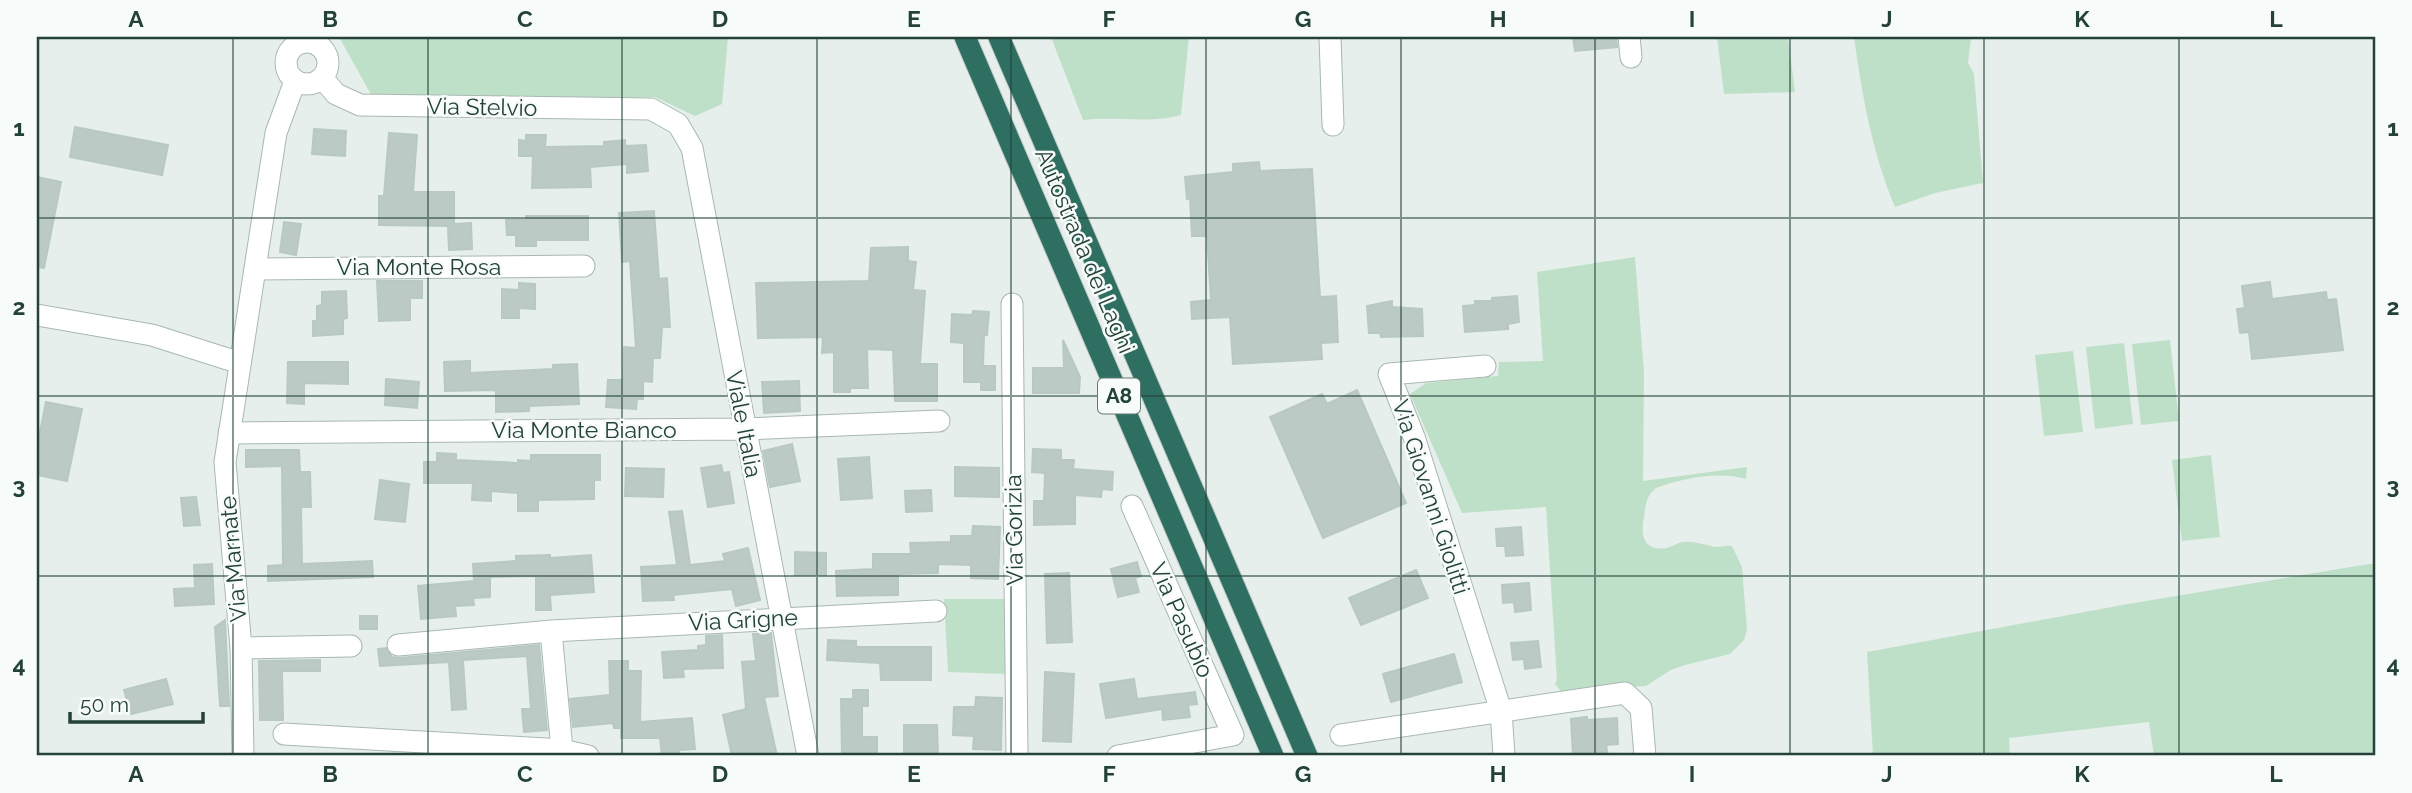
<svg xmlns="http://www.w3.org/2000/svg" width="2412" height="793" viewBox="0 0 2412 793" font-family="Raleway,sans-serif">
<rect width="100%" height="100%" fill="#e6efeb"/>
<path fill="#bfe0c8" d="M339,37H728L722,104L695,116L655,97L373,98Z
M1051,37H1189L1181,115C1151,124 1115,116 1083,120Z
M1717,37H1788L1795,92L1724,94Z
M1854,37H1971L1968,63L1974,74L1983,183L1935,193L1895,207C1872,152 1862,95 1854,37Z
M1635,257L1644,373L1643,481L1747,467L1746,479C1719,471 1683,478 1656,488C1645,497 1646,505 1644,517C1640,536 1644,552 1667,548C1673,546 1677,543 1683,542C1694,541 1705,545 1715,547C1721,547 1726,545 1732,546L1742,567L1747,630L1744,640L1730,654L1685,665L1671,670L1646,686L1561,691L1555,684L1557,680L1546,507L1462,513L1410,394L1426,383L1498,376L1499,362L1543,361L1537,272Z
M2170,340L2179,421L2141,425L2132,344Z
M2124,343L2133,424L2095,429L2086,347Z
M2073,351L2083,432L2044,436L2035,355Z
M2211,455L2220,537L2182,541L2172,460Z
M2375,563V756H2154L2149,722L2009,738L2010,756H1873L1867,652L2128,604Z
M944,599H1007L1008,674L948,672Z"/>
<path fill="#bbcac4" stroke="#b8c9c2" stroke-width="2" d="M1573,37H1616L1617,47L1575,51Z
M75,127L168,145L162,175L70,157Z
M314,129L346,131L345,156L312,154Z
M389,133L417,135L413,192H454V224L471,223L472,249L449,250L448,226L379,225V196H384Z
M526,135H546L545,147L604,146V142L625,140V146L646,145L648,171L627,173V164L590,167L591,187L532,188L533,156H519V140L526,141Z
M1259,162L1260,171L1312,169L1320,297L1336,296L1338,342L1321,343L1322,359L1233,364L1230,317L1192,319L1191,302L1211,300L1207,236H1192L1190,198L1187,199L1185,177L1233,172V164Z
M37,177L61,182L44,268L37,267Z
M654,211L659,279L667,278L670,327H662L660,358H653L652,382L643,381V399H637L636,409L606,407L608,380H623L624,347L636,348L630,261L622,262L619,213Z
M526,216H588V240H536V246H516V235H507L506,220H526Z
M284,222L301,224L296,255L280,252Z
M908,247V261L916,262L913,290L925,291L920,364H937V401H895L893,350L867,349L868,388H850V392H834V352L822,353L823,337L758,338L756,283L869,281L871,248Z
M377,281H422V298H410V320L379,321Z
M2270,282L2272,299L2326,292L2327,300L2336,299L2343,350L2252,359L2249,332L2240,333L2237,309L2245,308L2242,286Z
M519,283L535,284V309L519,308V318H502V289L519,290Z
M346,291L347,318L343,319V334L313,336V321H317V306L322,305V292Z
M1517,296L1519,322L1508,324V329L1465,332L1463,306L1475,305V301H1492V298Z
M1392,301V307L1422,309L1423,336L1381,337L1380,333H1369L1367,306Z
M973,311L989,312L987,335H984L983,366H995V390H981V382H964V343L951,342L952,314L972,315Z
M1063,340L1080,377L1079,393H1033V368H1064Z
M470,361V373L553,369V365L577,364L579,404L529,406V411L496,412V390L445,391L444,362Z
M288,362H348V384L304,383V404L287,403Z
M386,379L419,382L417,408L385,405Z
M799,381L800,411L764,413L762,382Z
M1357,390L1406,503L1323,538L1270,417L1322,394L1327,404Z
M46,402L82,409L67,481L37,475V447Z
M792,444L800,481L770,487L763,451Z
M1033,449L1061,450V460H1074L1073,469L1113,472L1112,490L1102,489L1101,497L1075,495V524L1034,525V501H1044L1045,473L1032,472Z
M246,450H299L300,472H310L311,507H301L302,564L372,561L373,577L268,581V566L283,565L282,466L246,467Z
M437,453L456,454V460L518,463V460L531,461V455H600V480H594V499L538,500V511H518V493L491,491V501L472,500L473,483H424V462H437Z
M869,457L872,498L841,500L838,459Z
M721,465L723,473L729,472L734,503L708,507L701,468Z
M955,467L999,468V497L955,496Z
M626,468L664,469L663,497L625,496Z
M380,480L409,484L405,522L375,519Z
M931,490L932,511L906,512L905,491Z
M196,497L200,525L184,526L181,498Z
M682,511L690,565L725,561L723,554L748,548L760,600L736,606L732,589L673,595L674,600L643,601L641,567L677,565L669,512Z
M973,526L1000,527L998,579L971,578V565L938,564V573L898,574V595L837,596L836,571L873,569V554H911L910,543L951,542V536H972Z
M1521,527L1523,555L1506,556L1505,546H1497L1496,529Z
M795,552L826,553V575H795Z
M550,555V558L591,555L594,592L550,595L551,610H536V576L490,577V597L473,598L474,605L455,606L456,616L421,619L418,586L474,581L473,564L516,561V556Z
M1137,562L1141,576L1135,578L1139,592L1118,597L1111,569Z
M212,564L214,604L175,606L174,589L195,588L194,565Z
M1416,570L1428,598L1361,625L1349,598Z
M1069,573L1072,642L1047,643L1045,574Z
M1529,583L1531,610L1515,612L1514,602L1503,603L1502,585Z
M360,616H377V629H360Z
M225,620L229,706H220L215,627Z
M771,633L778,696L764,697L777,756H732L723,715L746,709L742,662L756,661L753,634Z
M722,635L723,668L683,669L684,677L664,678L662,652L698,650V646L706,645V636Z
M828,640L856,641V647H931V680H881L880,663L827,660Z
M1538,641L1541,667L1525,669L1524,659L1513,660L1511,643Z
M539,645L547,730L524,732L522,709H531L527,656L463,660L466,709L452,710L449,662L380,666L378,649L386,648L392,657L399,658Z
M1454,654L1462,682L1391,702L1383,674Z
M320,660V671H282L283,720H260L259,661Z
M609,661H628V671H641L640,722L692,718L695,749L679,750V756H662L660,738H621V728H614L613,723L573,727L570,699L610,695Z
M1045,672L1074,674L1071,742L1043,741Z
M166,679L173,704L131,714L124,690Z
M1134,679L1137,699L1195,692L1197,704L1188,705L1190,717L1163,720L1162,709L1106,718L1100,684Z
M853,690H868V706H862V737H877V754H870V756H842L841,699H853Z
M976,697L1002,698L1001,750L973,749L974,736L953,735L954,707H975Z
M1587,717V720L1617,718L1618,744L1606,745L1608,756H1573L1571,719Z
M904,725H937L938,754H904Z"/>
<g fill="none" stroke-linecap="round" stroke-linejoin="round">
<g stroke="#a8b8b2" stroke-width="23">
<path id="minor" d="M1330,37L1333,125
M1629,37L1631,57
M323,79L336,94L360,105L651,109L678,124L692,148L808,756
M255,269L584,266
M1012,304L1017,756
M37,315L152,335L240,363
M1485,366L1389,374L1414,437L1501,711L1504,756
M229,433L745,429L939,421
M551,631L562,750
M398,645L551,631L936,611
M241,648L351,646
M284,734L562,750L588,756
M1341,735L1625,693L1641,708L1645,756
M1118,756L1233,735L1132,506"/>
</g>
<g stroke="#a8b8b2" stroke-width="23">
<path id="tertiary" d="M286 63a21 21 0 1 1 42 0a21 21 0 1 1-42 0Z
M243,756L241,648L225,462L276,133L295,81"/>
</g>
<g stroke="#c2cac8" stroke-width="23">
<path id="motorway" d="M965,37L1273,756
M999,37L1307,756"/>
</g>
<use href="#minor" stroke="#fff" stroke-width="21"/>
<use href="#tertiary" stroke="#fff" stroke-width="21"/>
<use href="#motorway" stroke="#2f6f62" stroke-width="21"/>
</g>
<path fill="none" stroke="#24423a" stroke-width="2" stroke-opacity="0.55" d="M233,37V756M428,37V756M622,37V756M817,37V756M1011,37V756M1206,37V756M1401,37V756M1595,37V756M1790,37V756M1984,37V756M2179,37V756M37,218H2375M37,396H2375M37,576H2375"/>
<g text-anchor="middle" stroke-width="5" stroke-linejoin="round" paint-order="stroke">
<rect fill="#f7fbf9" stroke="#637a73" stroke-width="2" x="1098" y="378.5" width="42" height="35" rx="5"/>
<g font-size="21" font-weight="bold" fill="#24423a">
<text x="1119" y="403">A8</text>
</g>
<g font-size="23" fill="#24423a" stroke="#f7fbf9">
<text transform="translate(482 107) rotate(1)" y="8">Via Stelvio</text>
<text transform="translate(1085 251) rotate(67)" y="8">Autostrada dei Laghi</text>
<text x="419" y="275">Via Monte Rosa</text>
<text transform="translate(744 424) rotate(79)" y="8">Viale Italia</text>
<text x="584" y="438">Via Monte Bianco</text>
<text transform="translate(1431 497) rotate(72)" y="8">Via Giovanni Giolitti</text>
<text transform="translate(1014 530) rotate(-91)" y="8">Via Gorizia</text>
<text transform="translate(233 559) rotate(-95)" y="8">Via Marnate</text>
<text transform="translate(743 620) rotate(-3)" y="8">Via Grigne</text>
<text transform="translate(1182 620) rotate(66)" y="8">Via Pasubio</text>
</g>
</g>
<rect width="2412" height="793" fill="none" stroke="#f7fbf9" stroke-width="77"/>
<path d="M70 712v10h133v-10" fill="none" stroke="#24423a" stroke-width="3.5"/>
<text x="80" y="712" font-size="21" fill="#24423a" stroke="#f7fbf9" stroke-width="5" paint-order="stroke">50 m</text>
<rect x="38" y="38" width="2336" height="716" fill="none" stroke="#24423a" stroke-width="2.5"/>
<g font-size="23" text-anchor="middle" font-weight="bold" fill="#24423a">
<text x="136" y="27">A</text>
<text x="330" y="27">B</text>
<text x="525" y="27">C</text>
<text x="720" y="27">D</text>
<text x="914" y="27">E</text>
<text x="1109" y="27">F</text>
<text x="1303" y="27">G</text>
<text x="1498" y="27">H</text>
<text x="1692" y="27">I</text>
<text x="1887" y="27">J</text>
<text x="2082" y="27">K</text>
<text x="2276" y="27">L</text>
<text x="19" y="136">1</text>
<text x="2393" y="136">1</text>
<text x="19" y="315">2</text>
<text x="2393" y="315">2</text>
<text x="19" y="494">3</text>
<text x="2393" y="494">3</text>
<text x="19" y="673">4</text>
<text x="2393" y="673">4</text>
<text x="136" y="782">A</text>
<text x="330" y="782">B</text>
<text x="525" y="782">C</text>
<text x="720" y="782">D</text>
<text x="914" y="782">E</text>
<text x="1109" y="782">F</text>
<text x="1303" y="782">G</text>
<text x="1498" y="782">H</text>
<text x="1692" y="782">I</text>
<text x="1887" y="782">J</text>
<text x="2082" y="782">K</text>
<text x="2276" y="782">L</text>
</g>
</svg>
